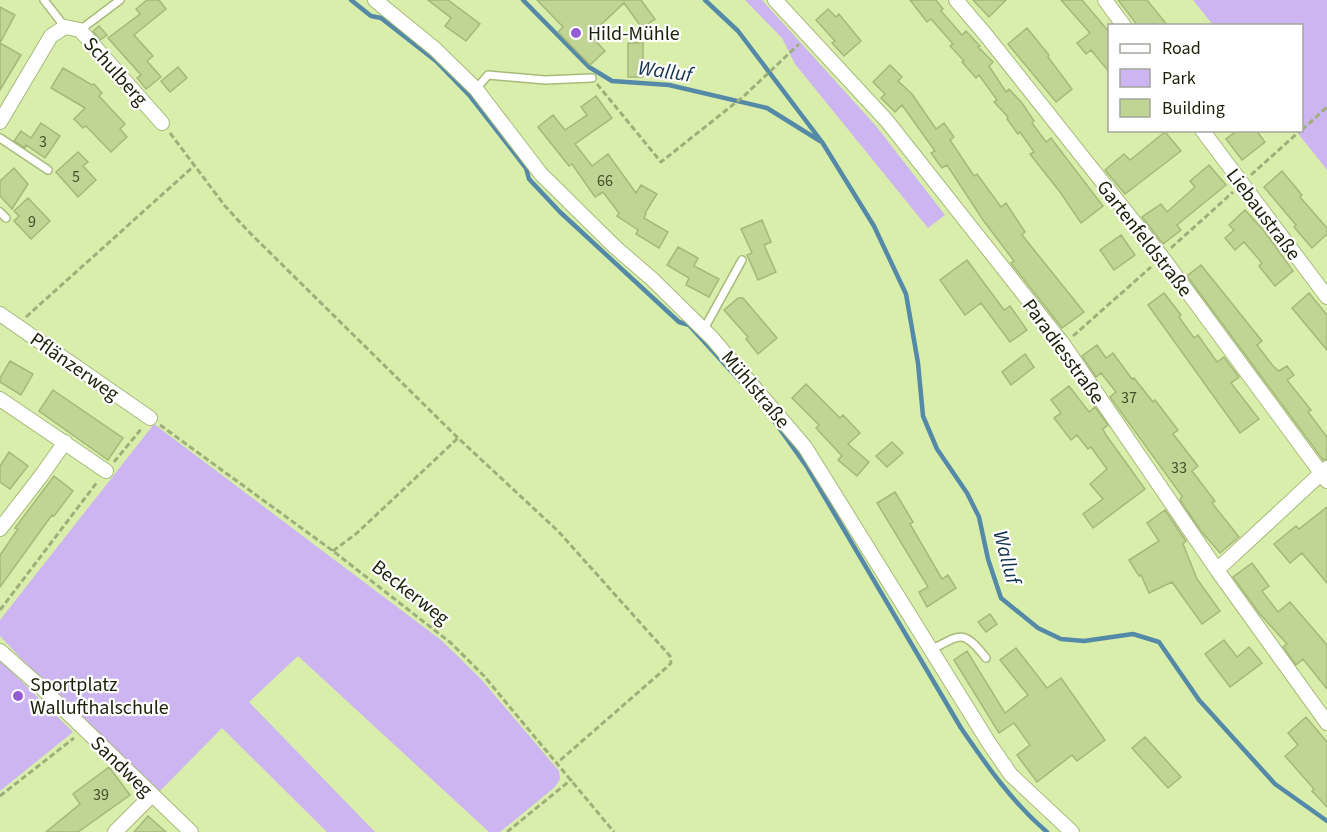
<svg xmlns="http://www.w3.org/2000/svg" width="1327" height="832" viewBox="0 0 1327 832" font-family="'Source Sans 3',sans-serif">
<rect width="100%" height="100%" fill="#daeeac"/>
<path fill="#ccb5f1" d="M745,0H762L876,126L945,215L928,228L795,64L782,38Z
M1193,0H1327V170L1296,131L1302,130V26L1213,25Z
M154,424L441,640L480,678L559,771L560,779L555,787L500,832H489L298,656L249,702L375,832H327L222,728L157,794L59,699L0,636V620Z
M0,660L73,732L0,791Z"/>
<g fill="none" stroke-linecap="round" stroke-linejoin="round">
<path stroke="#548aa8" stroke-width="4.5" d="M351,0L371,16L381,18L436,61L470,96L526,168L529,179L560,212L679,322L689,325L741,382
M523,0L589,67L612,81L669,85L767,108L820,141
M705,0L738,31L822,142L874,226L906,294L918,363L923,416L937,449L967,493L979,517L988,559L1001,598L1038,628L1061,639L1084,641L1133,634L1159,642L1199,700L1275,784L1327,821
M772,418L807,467L961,728C987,766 1012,802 1047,832"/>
</g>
<path fill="#c0d493" stroke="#a5b878" stroke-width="1.5" d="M147,0H159L166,9L134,35L153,56L147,61L161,77L146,89L137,78L141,75L108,38L140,14L136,9Z
M428,0H448L480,24L466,41L445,26L451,18Z
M537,0H641L655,19L642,28L624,3L590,35L605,51L590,65L558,32L563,27Z
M910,0H936L943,9L941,11L962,35L966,31L980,46L978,47L993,62L989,66L1006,92L1009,89L1022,103L1034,121L1032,123L1046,142L1051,138L1103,206L1081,223L1060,192L1030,154L1034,152L1020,132L1018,134L1007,119L1008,117L994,102L997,100L979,75L976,78L962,62L964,61L950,46L953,44L931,19L927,22Z
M973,0H1006L989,17Z
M1061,0H1082L1110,33V73L1091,50L1086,54L1077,43L1090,33Z
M1118,0H1147L1168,26H1138Z
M0,7L15,15L0,43L21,55L0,90Z
M828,9L836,17L839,14L861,41L844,56L832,43L835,41L816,20Z
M99,26L107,35L100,40L93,31Z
M1027,28L1049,55L1048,57L1072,89L1056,102L1008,44Z
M628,43H643V77H628Z
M890,65L902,77L898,81L912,94L936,129L944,123L954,137L950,140L974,176L977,174L1001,207L1006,203L1025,232L1022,235L1084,312L1062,328L1011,263L1014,261L983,220L947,165L942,168L931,153L935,151L902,105L895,112L881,98L885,94L873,82Z
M178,67L187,78L170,92L161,81Z
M63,68L92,85L94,84L102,93L99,96L125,124L120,129L127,137L111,152L86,126L83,128L74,119L85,108L51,88Z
M596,96L612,118L575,144L592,166L608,154L636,193L641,185L657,194L645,213L646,214L644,218L668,232L659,248L636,234L638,230L617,216L619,213L603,192L595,197L572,164L569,166L538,127L553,115L565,130L587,115L581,107Z
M41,123L60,136L45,158L26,145L25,148L14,141L21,131L31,138Z
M1238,130H1256L1265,142L1242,160L1226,139Z
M1165,132L1181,151L1125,194L1105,170L1124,154L1130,160Z
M78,152L88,162L83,166L96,180L78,197L56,172Z
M1209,165L1226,185L1177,225L1181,230L1163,244L1142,217L1161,204L1167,212L1195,187L1190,181Z
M14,168L28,184L12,209L0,196V181Z
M1282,171L1302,195L1300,197L1327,228V234L1312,248L1294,227L1296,225L1264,187Z
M28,198L50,221L31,239L14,221L19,216L14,211Z
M1245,210L1265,232L1293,271L1275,286L1259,266L1262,263L1244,242L1235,250L1225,238L1234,230L1229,225Z
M762,220L771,242L764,245L776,272L758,280L747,255L752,253L741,229Z
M1121,235L1135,255L1114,270L1100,250Z
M678,247L698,258L694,266L719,279L709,297L686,285L689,278L667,265Z
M967,260L1004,310L1010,306L1027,330L1010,342L981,303L965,315L940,280Z
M1201,265L1262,341L1257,345L1273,366L1279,371L1287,366L1294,375L1287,380L1311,410L1308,412L1327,437V459L1323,460L1187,276Z
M1164,293L1181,315L1179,317L1194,338L1198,335L1217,362L1224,357L1239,377L1231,383L1259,419L1240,433L1148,305Z
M1309,293L1327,315V350L1292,308Z
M738,298H743L777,338L758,354L746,339L748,337L724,310Z
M1097,345L1106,358L1113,353L1132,379L1134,378L1153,402L1155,400L1178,430L1173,434L1198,466L1192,471L1215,501L1212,503L1239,537L1220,553L1201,531L1180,500L1182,496L1110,397L1116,392L1101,373L1096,377L1082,356Z
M1025,354L1034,367L1011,385L1002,372Z
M10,361L33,374L21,395L0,382V378Z
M806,384L840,418L843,415L860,433L848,444L869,462L857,476L838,460L842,456L816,428L819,425L792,398Z
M1069,386L1089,412L1095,407L1108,425L1103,429L1106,435L1145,489L1093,528L1083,514L1103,499L1090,484L1107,469L1091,447L1088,449L1077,435L1071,440L1054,418L1061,413L1051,400Z
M53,390L123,438L108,460L39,411Z
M892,442L903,453L887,467L876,456Z
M9,452L28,466L10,489L0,482V466Z
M54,476L73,491L54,516L52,515L0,587V555L18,529L15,528Z
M895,492L913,522L910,524L942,579L948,575L956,588L927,607L919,592L928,587L877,503Z
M1327,507V583L1302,553L1290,563L1274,544L1296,526L1299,529Z
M1165,510L1186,541L1183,544L1197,579L1220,611L1202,624L1172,582L1149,593L1141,575L1139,576L1129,560L1159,541L1147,523Z
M1252,563L1269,586L1262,591L1278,612L1290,602L1327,645V689L1303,659L1296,665L1283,647L1287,644L1259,613L1233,577Z
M990,614L997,624L986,632L978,622Z
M1224,640L1237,657L1249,647L1262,663L1230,687L1205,654Z
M1016,648L1047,688L1061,678L1105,740L1077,761L1072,755L1037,782L1017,755L1030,745L1014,723L999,733L954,660L967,651L1005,713L1028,695L1000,660Z
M1306,717L1327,742V807L1312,791L1314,789L1285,756L1298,745L1288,733Z
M1145,737L1181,777L1168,788L1132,748Z
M109,767L130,795L78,832H46L80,804L73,794Z
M148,816L166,832H134Z"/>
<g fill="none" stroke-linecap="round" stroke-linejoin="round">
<g stroke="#a7ba7a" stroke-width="10">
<path id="service" d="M44,0L65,27
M80,30L120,0
M476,89L488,75L545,80L592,78
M0,138L48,170
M0,212L6,218
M704,329L742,260
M931,650C961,634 963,629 986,658"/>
</g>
<g stroke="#a7ba7a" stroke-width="16">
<path id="minor" d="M375,0L435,49L476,89L541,174L615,247L652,279L712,338L805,447L989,743L1011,775L1072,832
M775,0L887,121L1063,344L1217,570L1327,723
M956,0L985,34L1162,257L1327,481
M1105,0L1124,26
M0,122L51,36L65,27L80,30L162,123
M1202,130L1327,297
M0,314L150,418
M0,399L106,471
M0,529L41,476L65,442
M1217,570L1327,468
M0,651L42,688L191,832
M115,832L148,799"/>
</g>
<path stroke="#9faf7a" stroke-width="3" stroke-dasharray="6 3" stroke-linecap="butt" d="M597,84L661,162L744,96L799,44
M1302,130L1327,107
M170,133L225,206L248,231L458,438L558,531L670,656L671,663L666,668L557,763
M1251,175L1301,130
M1171,248L1233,192
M26,317L194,166
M1073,336L1151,267
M160,425L333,551L451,643L484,676L614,832
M114,462L142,428
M333,551L357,533L458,438
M0,610L98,481
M0,796L74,738
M507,832L572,779"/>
<use href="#service" stroke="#fff" stroke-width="7"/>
<use href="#minor" stroke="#fff" stroke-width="14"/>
</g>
<g fill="#945dd6" stroke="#fff" stroke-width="2">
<circle cx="576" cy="33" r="6"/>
<circle cx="18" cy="696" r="6"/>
</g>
<g text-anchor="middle" stroke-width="4.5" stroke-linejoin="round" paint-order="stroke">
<g font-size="16" fill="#444e2b">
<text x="43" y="147">3</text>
<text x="76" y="182">5</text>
<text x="605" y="186">66</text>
<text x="32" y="227">9</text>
<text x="1129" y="403">37</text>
<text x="1179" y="473">33</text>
<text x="101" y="800">39</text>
</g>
<g font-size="20" fill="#1a2108" stroke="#fff" text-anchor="start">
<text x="588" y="40">Hild-Mühle</text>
<text x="30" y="691">Sportplatz<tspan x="30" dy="23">Wallufthalschule</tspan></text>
</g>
<g font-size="20" fill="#1a2108" stroke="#fff">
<text transform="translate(116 71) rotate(48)" y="7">Schulberg</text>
<text transform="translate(1264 214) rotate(53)" y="7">Liebaustraße</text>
<text transform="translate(1145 238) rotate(52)" y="7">Gartenfeldstraße</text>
<text transform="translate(1064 351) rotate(54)" y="7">Paradiesstraße</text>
<text transform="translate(75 366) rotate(35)" y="7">Pflänzerweg</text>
<text transform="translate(756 389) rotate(50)" y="7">Mühlstraße</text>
<text transform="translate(411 592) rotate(38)" y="7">Beckerweg</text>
<text transform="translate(122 766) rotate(44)" y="7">Sandweg</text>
</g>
<g font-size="21" font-style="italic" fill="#14344b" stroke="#fff">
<text transform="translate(665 71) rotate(8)" y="7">Walluf</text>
<text transform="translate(1007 557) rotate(75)" y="7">Walluf</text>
</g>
</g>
<rect x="1108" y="24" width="195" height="108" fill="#ffffff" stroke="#a3a69c" stroke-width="1.5"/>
<rect x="1120" y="44" width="30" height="9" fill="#ffffff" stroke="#a3a69c" stroke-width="1.5"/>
<text x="1162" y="54" font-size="18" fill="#1a2108">Road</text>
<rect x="1120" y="69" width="30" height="18" fill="#ccb5f1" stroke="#a3a69c" stroke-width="1.5"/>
<text x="1162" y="84" font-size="18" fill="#1a2108">Park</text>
<rect x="1120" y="99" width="30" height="18" fill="#c0d493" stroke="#a3a69c" stroke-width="1.5"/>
<text x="1162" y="114" font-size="18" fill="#1a2108">Building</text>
</svg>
